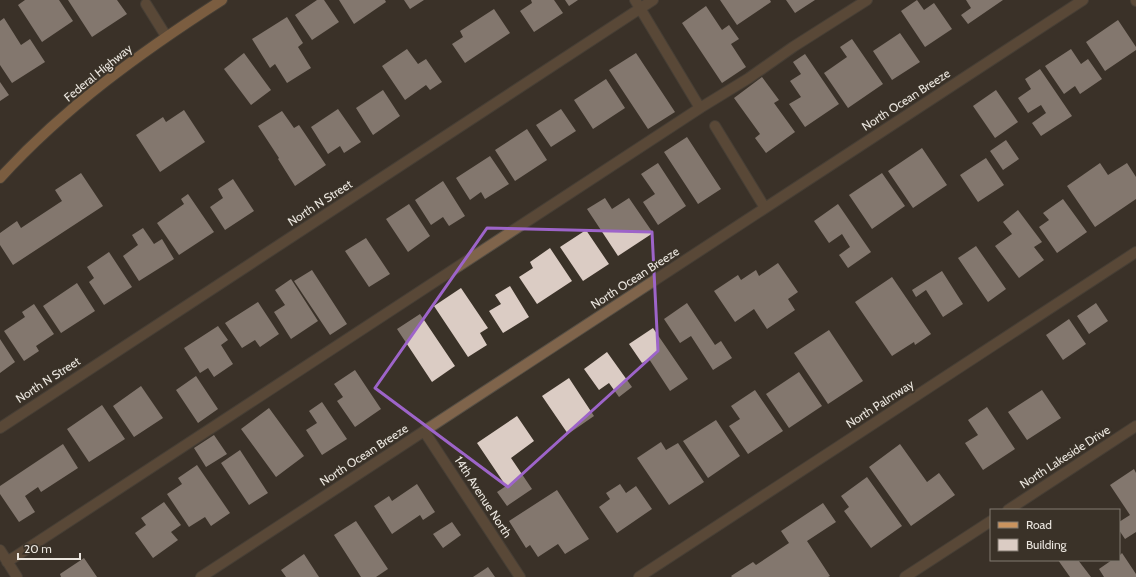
<svg xmlns="http://www.w3.org/2000/svg" width="1136" height="577" viewBox="0 0 1136 577" font-family="Cabin,sans-serif">
<rect width="100%" height="100%" fill="#3a3228"/>
<path fill="#dbccc4" d="M25,0H59L73,21L42,42L18,5Z
M68,0H117L127,14L92,37Z
M317,0H324L339,22L312,40L295,15Z
M339,0H385L386,2L354,24Z
M404,0H424L410,9Z
M531,0H554L563,13L534,32L520,11L532,3Z
M565,0H578L569,6Z
M720,0H770L771,2L737,25Z
M786,0H815L795,13Z
M917,0L924,10L934,3L952,29L925,47L901,11Z
M966,0H1003L968,24L961,15L971,8Z
M706,6L722,30L729,25L739,39L731,44L746,67L722,83L682,23Z
M494,9L510,33L465,63L452,44L463,37L460,31Z
M287,17L303,43L298,47L311,68L287,83L275,64L270,68L252,39Z
M4,18L21,45L30,39L45,62L12,83L0,65V21Z
M1118,20L1136,47V50L1105,71L1086,42Z
M900,33L920,62L892,80L873,51Z
M852,39L883,84L848,108L824,73L847,57L840,47Z
M407,49L418,64L426,59L442,82L430,90L426,85L405,100L382,66Z
M1071,49L1081,64L1088,59L1102,79L1080,94L1075,86L1064,94L1045,66Z
M244,53L271,90L251,105L224,69Z
M636,53L675,112L648,129L609,70Z
M805,54L839,104L805,127L789,104L801,97L790,81L801,74L793,62Z
M1040,69L1072,116L1041,136L1032,123L1046,113L1041,105L1028,113L1018,98L1031,89L1025,79Z
M762,77L779,100L774,103L795,132L766,153L755,138L760,134L734,98Z
M606,79L625,108L593,129L574,100Z
M0,82L9,95L0,101Z
M383,90L400,116L373,135L356,108Z
M996,90L1018,122L995,138L973,106Z
M338,109L361,142L344,153L340,146L328,154L311,127Z
M561,109L576,131L551,147L536,125Z
M184,110L205,142L160,172L136,135L163,117L166,122Z
M282,111L294,128L299,125L326,165L295,186L278,159L279,158L258,126Z
M527,129L547,160L515,181L495,150Z
M687,137L721,189L698,204L664,152Z
M1006,140L1019,159L1003,170L990,151Z
M922,148L947,185L913,208L888,171Z
M490,156L509,184L485,199L481,192L470,200L456,178Z
M986,158L1004,185L978,202L960,175Z
M658,163L686,206L658,225L643,202L655,194L641,174Z
M1100,163L1108,175L1127,163L1136,177V199L1095,227L1067,186Z
M81,173L103,206L13,265L0,245V233L17,221L21,228L62,201L55,190Z
M882,173L905,206L872,229L849,195Z
M233,179L254,211L225,230L210,207L223,198L218,189Z
M443,181L465,216L449,226L443,217L431,225L415,200Z
M188,194L214,232L179,255L157,223L184,204L181,199Z
M605,198L612,209L629,198L653,233L618,256L587,209Z
M1063,199L1087,232L1057,253L1039,227L1049,220L1043,213Z
M409,204L430,236L408,252L386,219Z
M838,204L871,252L848,268L839,255L850,247L842,234L829,243L814,221Z
M1018,210L1042,242L1034,247L1044,260L1019,278L995,246L1012,234L1003,222Z
M143,228L154,244L162,239L174,259L139,281L123,256L138,245L132,235Z
M586,230L609,264L583,281L560,247Z
M366,238L390,274L369,287L345,251Z
M976,246L1006,289L988,302L958,258Z
M550,248L572,281L537,304L519,277L533,268L530,262Z
M109,252L132,287L104,305L89,282L94,278L87,267Z
M778,263L798,292L788,299L795,310L767,329L754,309L735,322L714,291L738,275L741,280L756,270L759,276Z
M312,270L347,324L330,335L294,281Z
M942,271L963,304L943,317L926,290L916,297L912,290Z
M892,277L931,334L915,345L914,342L892,356L855,302Z
M291,279L318,321L291,339L274,312L285,305L275,290Z
M77,283L95,311L61,333L43,306Z
M510,286L529,317L503,333L489,311L501,304L495,295Z
M461,288L488,328L480,333L487,345L468,357L434,306Z
M258,302L279,334L260,347L255,340L242,348L225,323Z
M687,303L715,345L721,341L732,358L713,370L691,336L680,343L664,319Z
M1096,303L1108,321L1089,334L1077,316Z
M34,304L54,334L36,346L39,351L24,361L4,331L25,317L22,312Z
M420,314L455,366L432,382L397,329Z
M1069,319L1086,344L1063,360L1046,335Z
M218,326L228,340L221,345L233,364L214,377L208,368L200,373L184,348Z
M653,328L688,379L670,391L649,359L642,363L629,344Z
M829,330L863,381L828,404L794,353Z
M0,339L15,362L0,373Z
M607,352L632,387L619,397L609,383L599,390L584,369Z
M355,370L381,409L355,427L337,401L343,397L334,384Z
M799,372L822,406L789,428L766,394Z
M196,376L218,409L198,423L176,390Z
M569,378L594,416L568,434L542,396Z
M141,386L163,418L134,437L113,406Z
M755,390L783,431L748,454L729,426L740,419L731,406Z
M1042,390L1061,418L1027,440L1008,412Z
M322,402L347,439L322,455L306,430L317,423L309,411Z
M102,405L125,439L89,462L67,429Z
M987,407L1015,449L983,470L965,443L978,435L968,420Z
M269,408L304,456L276,477L241,429Z
M517,416L534,441L511,458L532,489L507,506L497,492L506,486L477,443Z
M716,420L740,456L708,478L683,441Z
M214,435L227,454L206,467L194,448Z
M661,442L666,450L678,443L704,482L669,505L637,458Z
M63,444L78,468L41,492L38,487L25,496L35,512L19,522L0,494V486Z
M900,444L927,482L939,473L955,495L911,526L869,467Z
M240,450L268,493L249,505L221,463Z
M197,465L230,513L211,526L205,517L189,527L167,494L182,484L178,478Z
M1134,469L1136,473V532L1125,539L1119,530V522L1130,515L1110,485Z
M867,477L902,526L871,548L844,511L849,507L841,496Z
M417,484L435,512L423,520L420,515L392,534L374,506L389,496L392,501Z
M620,484L626,493L636,486L652,509L617,533L599,507L610,499L606,493Z
M557,490L589,539L565,554L558,544L538,557L530,545L526,548L509,521Z
M164,502L181,525L171,532L178,540L153,558L135,533L146,525L141,518Z
M823,503L836,522L807,541L830,576L828,577H732L731,576L753,562L756,565L789,543L781,531Z
M356,521L388,569L376,577H361L334,535Z
M452,522L461,535L443,548L433,534Z
M1122,553L1136,574V577H1104L1099,569L1112,560H1119V556Z
M304,554L319,577H286L281,570Z
M84,558L97,577H61L60,574Z
M1058,560H1078L1091,577H1070Z
M488,567L495,577H473Z"/>
<g fill="none" stroke-linecap="round" stroke-linejoin="round">
<g stroke="#564f45" stroke-width="12">
<path id="minor" d="M635,0L700,108
M1136,0V1
M146,4L166,36
M715,126L765,208
M0,428L653,0
M424,431L520,577
M1008,510L1136,426
M0,550L17,577
M7,562L700,108L749,78L793,47L867,0
M201,577L1083,0
M639,577L1136,252
M905,577L991,521"/>
</g>
<g stroke="#564f45" stroke-width="12">
<path id="major" d="M0,178C65,107 141,52 222,0"/>
</g>
<use href="#minor" stroke="#7f644b" stroke-width="10"/>
<use href="#major" stroke="#c9935e" stroke-width="10"/>
</g>
<path d="M0 0H1136V577H0ZM487,228L652,232L658,351L508,487L375,388Z" fill="#3a3228" fill-opacity=".55" fill-rule="evenodd"/>
<path fill="none" stroke="#9d64c9" stroke-width="3" stroke-linejoin="round" d="M487,228L652,232L658,351L508,487L375,388Z"/>
<g text-anchor="middle" stroke-width="4" stroke-linejoin="round" paint-order="stroke">
<g font-size="12" fill="#ebe6df" stroke="#3a3228">
<text transform="translate(98 73) rotate(-39)" y="4">Federal Highway</text>
<text transform="translate(906 100) rotate(-33)" y="4">North Ocean Breeze</text>
<text transform="translate(320 203) rotate(-33)" y="4">North N Street</text>
<text transform="translate(635 278) rotate(-33)" y="4">North Ocean Breeze</text>
<text transform="translate(48 380) rotate(-33)" y="4">North N Street</text>
<text transform="translate(880 404) rotate(-33)" y="4">North Palmway</text>
<text transform="translate(364 455) rotate(-33)" y="4">North Ocean Breeze</text>
<text transform="translate(1065 457) rotate(-33)" y="4">North Lakeside Drive</text>
<text transform="translate(483 497) rotate(57)" y="4">14th Avenue North</text>
</g>
</g>
<rect x="990" y="509" width="130" height="52" fill="#3a3228" stroke="#817a71"/>
<rect x="998" y="522" width="20" height="6" fill="#c9935e" stroke="#817a71"/>
<text x="1026" y="529" font-size="12" fill="#ebe6df">Road</text>
<rect x="998" y="539" width="20" height="12" fill="#dbccc4" stroke="#817a71"/>
<text x="1026" y="549" font-size="12" fill="#ebe6df">Building</text>
<path d="M18 553v6h62v-6" fill="none" stroke="#ebe6df" stroke-width="2"/>
<text x="24" y="553" font-size="12" fill="#ebe6df" stroke="#3a3228" stroke-width="3" paint-order="stroke">20 m</text>
</svg>
